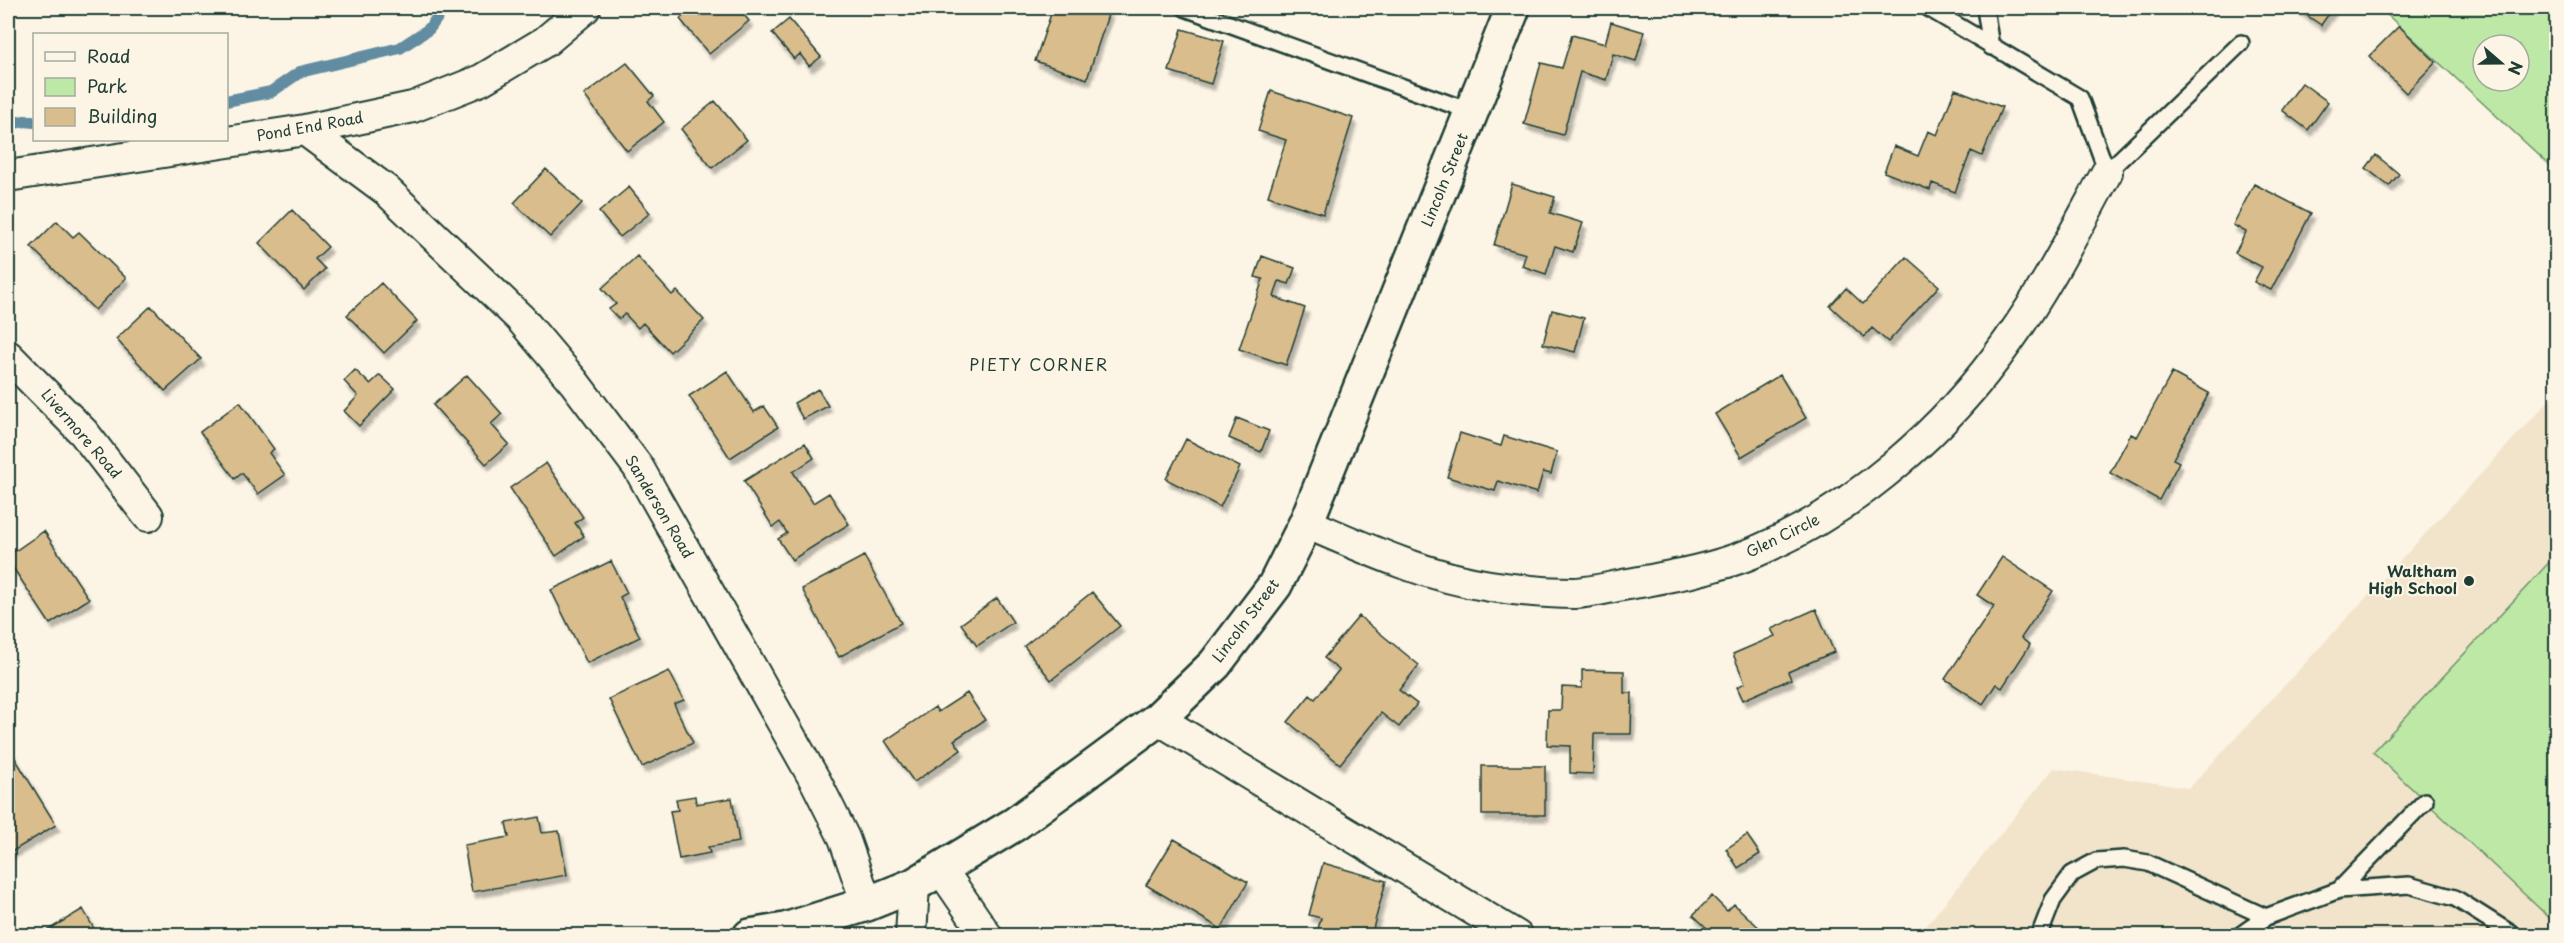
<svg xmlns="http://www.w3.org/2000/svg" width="2564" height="943" viewBox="0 0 2564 943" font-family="'Playpen Sans',sans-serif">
<defs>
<filter id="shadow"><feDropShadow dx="3.5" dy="6" stdDeviation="1.5" flood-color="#0004"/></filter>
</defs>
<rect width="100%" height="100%" fill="#fcf5e5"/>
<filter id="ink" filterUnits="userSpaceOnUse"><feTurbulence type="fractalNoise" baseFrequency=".0167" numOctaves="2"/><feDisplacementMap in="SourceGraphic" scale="12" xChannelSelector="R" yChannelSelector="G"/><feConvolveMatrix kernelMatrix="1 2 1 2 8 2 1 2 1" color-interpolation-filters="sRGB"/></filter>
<g filter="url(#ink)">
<path fill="#f2e4cb" d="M2556,393V935L1918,936L2054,768L2189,788Z"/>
<path fill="#bee8a5" stroke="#6e926c" stroke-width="1.5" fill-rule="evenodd" d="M2380,8H2556V171ZM2483,45H2519V81H2483Z
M2556,555V924L2373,752Z"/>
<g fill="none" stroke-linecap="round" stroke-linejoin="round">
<path stroke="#628ca1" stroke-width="12" d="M226,101L271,92L300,72L400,48L429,29L444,8
M8,124L25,121L34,122"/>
</g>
<path fill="#d9bd8d" stroke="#1f3d34" stroke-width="1.5" filter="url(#shadow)" d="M693,8H738L749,21L709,54L680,19Z
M1053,8H1095L1109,12L1087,79L1035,61Z
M2296,8H2333L2321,25Z
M789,19L821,57L809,66L800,54L794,59L772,33Z
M1611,22L1644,32L1636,61L1613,54L1606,80L1580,72L1563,135L1524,124L1541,63L1562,68L1572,35L1605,44Z
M2399,26L2436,62L2406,93L2369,56Z
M1182,29L1224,41L1211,84L1169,71Z
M627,63L654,96L648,101L664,122L627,151L584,95Z
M2302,83L2328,102L2308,130L2282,110Z
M1955,89L2002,107L1982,156L1971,151L1955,192L1932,183L1930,190L1884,172L1894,146L1918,156L1928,131L1937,135Z
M1271,91L1353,118L1323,214L1268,196L1286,140L1258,131Z
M715,101L747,140L712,168L681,129Z
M2376,155L2399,174L2389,186L2366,168Z
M546,169L582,203L550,237L514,203Z
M1512,184L1555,197L1550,213L1583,223L1573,252L1555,246L1546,274L1522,266L1526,254L1494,245Z
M2254,184L2311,213L2271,290L2254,282L2262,267L2235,253L2246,232L2233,225Z
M629,187L650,213L620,237L599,212Z
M292,210L328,247L315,259L325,269L304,290L259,243Z
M57,221L73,237L79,232L126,278L95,310L31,247Z
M637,256L672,295L677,291L704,320L670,352L643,323L638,328L625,314L619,319L609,309L616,304L602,288Z
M1262,256L1295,268L1289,284L1279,281L1274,297L1305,308L1286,365L1239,349L1263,279L1255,277Z
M1906,257L1939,286L1888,342L1872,328L1864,337L1830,306L1846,288L1863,304Z
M381,283L417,321L384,353L347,315Z
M151,306L201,359L165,391L116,339Z
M1552,310L1584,318L1575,352L1543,344Z
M355,370L370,384L380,375L395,389L359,426L344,411L358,396L344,381Z
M727,371L754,412L764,406L778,427L730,458L689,396Z
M2172,373L2209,393L2173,459L2179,462L2159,500L2110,473L2131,434L2137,437Z
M467,375L502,414L491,424L509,444L486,464L433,405Z
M1780,375L1806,418L1741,457L1715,414Z
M818,389L828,406L803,419L794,403Z
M240,402L274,449L269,453L285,475L258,494L242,473L235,479L200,432Z
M1237,418L1269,431L1261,452L1229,438Z
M1460,433L1501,446L1504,436L1557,452L1551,474L1543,472L1537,493L1498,481L1495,491L1447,477Z
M1186,439L1240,467L1220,507L1166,479Z
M805,443L814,458L793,472L813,503L829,493L849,524L792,560L778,539L787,533L780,522L773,527L744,481Z
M546,463L583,517L575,523L584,536L556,556L510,488Z
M44,531L89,599L50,624L8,560V556Z
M864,556L901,623L839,657L802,589Z
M2002,557L2053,591L2021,638L2030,645L2002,688L1996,684L1983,704L1945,679L1994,606L1977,595Z
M611,561L627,593L620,597L640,637L587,663L551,590Z
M1092,592L1120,626L1051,680L1024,646Z
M997,598L1013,622L977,646L961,624Z
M1816,609L1834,652L1788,672L1791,679L1743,700L1737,687L1745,683L1733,654L1775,636L1771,629Z
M1359,616L1419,665L1399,690L1417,704L1399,727L1381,713L1340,764L1288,722L1310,695L1315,699L1339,670L1324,658Z
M1582,670L1624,671V693H1632L1631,734H1594L1593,774L1570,773V746L1547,745L1548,710H1561L1562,687L1582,688Z
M669,671L684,700L674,704L693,743L642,767L609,699Z
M967,693L985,720L954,740L961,750L914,782L885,741L935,707L938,712Z
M10,750L56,825L8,854V752Z
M1482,766H1545V815H1482Z
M695,796L696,804L732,798L739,842L708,847L710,853L679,859L670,811L678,810L676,799Z
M539,817L542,833L559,831L567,875L472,892L464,845L509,837L506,823Z
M1747,835L1760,854L1738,868L1726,849Z
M1174,839L1248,882L1221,929L1146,885Z
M1323,863L1386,881L1371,936H1316L1321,918L1309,915Z
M1712,896L1727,911L1734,904L1768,936H1705L1709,930L1693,915Z
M83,909L98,936H38Z"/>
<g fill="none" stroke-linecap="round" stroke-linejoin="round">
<g stroke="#1f3d34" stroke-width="20">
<path id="service" d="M1185,8L1472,112
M1928,8L2080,98L2107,172L2241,43
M1985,8L1991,47
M2339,890L2425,801
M2039,936L2053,900L2072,874L2096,861L2124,859L2148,863L2266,917
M2239,936L2266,917L2339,890L2409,885L2455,898L2515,936"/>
</g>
<g stroke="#1f3d34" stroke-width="34">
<path id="minor" d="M305,130L386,190L520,318L574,382L638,467L816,782L844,838L867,904
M8,176L305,130L413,107L481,80L546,41L585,8
M8,356L84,433L148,516
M1306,523C1366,549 1425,576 1490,586C1517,590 1548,593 1575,593C1594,592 1615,586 1634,583C1674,576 1717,568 1755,552C1856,509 1946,430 2009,340C2047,287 2076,229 2107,172
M1158,719L1517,936
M941,869L987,936
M911,936L914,885"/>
</g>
<g stroke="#1f3d34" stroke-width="38">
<path id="tertiary" d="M750,936L785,930L867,904L914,885L1015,824L1085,773L1158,719L1215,664L1275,585L1306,523L1513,8"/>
</g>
<use href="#service" stroke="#fcf5e5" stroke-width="15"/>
<use href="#minor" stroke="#fcf5e5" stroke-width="30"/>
<use href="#tertiary" stroke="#fcf5e5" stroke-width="33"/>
</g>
</g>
<circle fill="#1f3d34" stroke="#fcf5e5" stroke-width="2" cx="2469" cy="581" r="6"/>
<g text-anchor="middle" stroke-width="4.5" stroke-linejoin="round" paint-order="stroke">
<g font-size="15" fill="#1f3d34" stroke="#fcf5e5">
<text transform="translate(310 127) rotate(-10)" y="5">Pond End Road</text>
<text transform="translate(1445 180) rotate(-68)" y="5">Lincoln Street</text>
<text transform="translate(81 434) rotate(49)" y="5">Livermore Road</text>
<text transform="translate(659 507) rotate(59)" y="5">Sanderson Road</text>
<text transform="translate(1783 536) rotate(-26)" y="5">Glen Circle</text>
<text transform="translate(1246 621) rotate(-53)" y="5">Lincoln Street</text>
</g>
<g font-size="15" font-weight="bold" fill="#1f3d34" stroke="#fcf5e5" text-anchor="end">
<text x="2457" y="577">Waltham<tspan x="2457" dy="17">High School</tspan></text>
</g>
<g font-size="16" letter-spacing="1.5" fill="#1f3d34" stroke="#fcf5e5">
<text x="1039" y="371">PIETY CORNER</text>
</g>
</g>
<rect width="2564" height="943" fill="none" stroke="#fcf5e5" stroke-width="30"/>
<rect x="15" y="15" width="2534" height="913" fill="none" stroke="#1f3d34" stroke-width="2" filter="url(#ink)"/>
<rect x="33" y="33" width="195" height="108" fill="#fcf5e5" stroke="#a4ab9e" stroke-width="1.5"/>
<rect x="45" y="52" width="30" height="9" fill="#fcf5e5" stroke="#a4ab9e" stroke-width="1.5"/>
<text x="87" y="63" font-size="18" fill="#1f3d34">Road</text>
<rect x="45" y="78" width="30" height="18" fill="#bee8a5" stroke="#a4ab9e" stroke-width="1.5"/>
<text x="87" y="93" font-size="18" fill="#1f3d34">Park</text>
<rect x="45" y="108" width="30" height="18" fill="#d9bd8d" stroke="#a4ab9e" stroke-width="1.5"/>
<text x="87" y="123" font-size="18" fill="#1f3d34">Building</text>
<g transform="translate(2501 63) rotate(110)"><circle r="28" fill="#fcf5e5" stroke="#a4ab9e" stroke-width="1.5"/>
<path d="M0-4.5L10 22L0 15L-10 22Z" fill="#1f3d34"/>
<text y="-9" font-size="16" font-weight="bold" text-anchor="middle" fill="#1f3d34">N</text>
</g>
</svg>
